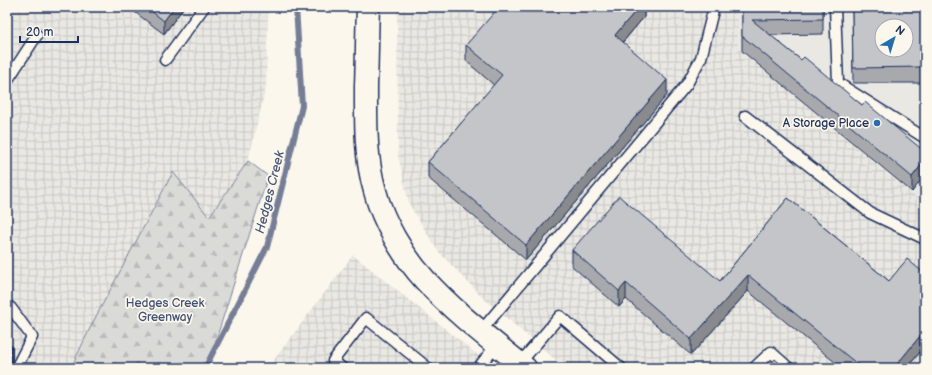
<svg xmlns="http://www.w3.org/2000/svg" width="932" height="375" viewBox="0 0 932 375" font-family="'Balsamiq Sans',sans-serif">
<defs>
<pattern id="industrial-grid" width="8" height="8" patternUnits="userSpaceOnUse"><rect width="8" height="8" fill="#eae8e2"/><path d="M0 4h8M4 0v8" fill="none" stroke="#c8c7c4"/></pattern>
<pattern id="forest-firs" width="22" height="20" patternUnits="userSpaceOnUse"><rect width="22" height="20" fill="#dadad7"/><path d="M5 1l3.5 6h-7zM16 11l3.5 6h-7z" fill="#babbbb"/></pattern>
</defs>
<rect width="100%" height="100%" fill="#fbf7ec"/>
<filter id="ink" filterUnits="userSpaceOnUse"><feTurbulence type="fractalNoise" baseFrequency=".025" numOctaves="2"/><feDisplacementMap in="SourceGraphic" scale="8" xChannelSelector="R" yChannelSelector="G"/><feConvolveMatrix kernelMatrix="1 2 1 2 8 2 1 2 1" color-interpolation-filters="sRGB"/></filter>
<g filter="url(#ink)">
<path fill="#eae8e2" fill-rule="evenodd" d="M738,7H925V197H916L738,48ZM882,26H906V50H882Z"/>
<path fill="url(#industrial-grid)" d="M7,7H268L266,87L248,161L209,217L173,173L92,324L71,368H7Z
M397,7H738V48L916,197H925V368H565L483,298L438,251L409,204L398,155Z
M353,255L494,368H268Z"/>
<path fill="url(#forest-firs)" stroke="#7a849a" d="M248,161L268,176L207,368H71L92,324L173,172L209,217Z"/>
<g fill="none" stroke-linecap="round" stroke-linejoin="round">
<path stroke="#747e96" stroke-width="6" d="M205,368L267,247L302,106L296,7"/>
<g stroke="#1b2f5e" stroke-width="13">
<path id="lane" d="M835,7L838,83L925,138
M165,60L204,7
M7,81L37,35
M745,116L870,213L925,239
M7,305L11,308L32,337L16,368
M481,331L687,84L701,58L714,7
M520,363L560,316L621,368
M342,368L333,361L366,318L428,368
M478,368L497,344
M754,368L771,352L789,368"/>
</g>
<g stroke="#1b2f5e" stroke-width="25">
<path id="secondary" d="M368,7C367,33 367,60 366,86C366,121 365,157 375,191C383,222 403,256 425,280C455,313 491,340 525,368"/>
</g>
<use href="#lane" stroke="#fbf7ec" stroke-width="10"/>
<use href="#secondary" stroke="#fbf7ec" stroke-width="22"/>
</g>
<path fill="#a8a9ad" stroke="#1b2f5e" d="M128,7H184L164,34Z
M644,7V17L623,42L667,95L526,260L428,178V162L494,85L466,61V45Z
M742,7H823V34L770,35L801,60L925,152L912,192L742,51Z
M852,7H925V83H853Z
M788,198L889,281L925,274V356L920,352L907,368H842L748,291L691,355L626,299L619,307L572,266V250L720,281Z"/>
<path fill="#888a8d" stroke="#1b2f5e" d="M174,7H184L164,34V21Z
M639,7H644V17L615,51V35Z
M11,47V63L7,69V53Z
M667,80V95L526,260V245Z
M925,160V175L912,192V177Z
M748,275V291L691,355V339Z
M626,283V299L619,307V291Z
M920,336V352L907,368H894Z
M12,346V362L10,366V368H7V360Z"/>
<path fill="#c3c5c9" stroke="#1b2f5e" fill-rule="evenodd" d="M146,7H174L164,21Z
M499,7H639L615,35L667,80L526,245L428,162L502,75L466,45Z
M742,7H823V19L752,20L801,60L804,57L862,105L865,102L925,152V160L912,177L742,36Z
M852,7H925V67L853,68ZM882,26H906V50H882Z
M7,45L11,47L7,53Z
M619,196L720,281L788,198L889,281L907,259L925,274V340L920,336L894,368H862L748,275L691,339L626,283L619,291L572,250Z
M7,343L12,346L10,352V355L7,360Z
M775,359L785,368H767Z"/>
</g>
<circle fill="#1f6fb2" stroke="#fbf7ec" stroke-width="1.5" cx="877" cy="123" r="4"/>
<g text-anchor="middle" stroke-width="3.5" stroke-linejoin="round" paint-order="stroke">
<g font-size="12" fill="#1b2f5e" stroke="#fbf7ec" text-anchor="end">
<text x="869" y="127">A Storage Place</text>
</g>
<g font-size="12" fill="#415176" stroke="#fbf7ec">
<text x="165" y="307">Hedges Creek<tspan x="165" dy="14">Greenway</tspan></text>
</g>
<g font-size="13" font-style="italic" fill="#47577a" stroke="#fbf7ec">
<text transform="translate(269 192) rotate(-76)" y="5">Hedges Creek</text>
</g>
</g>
<rect width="932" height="375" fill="none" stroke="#fbf7ec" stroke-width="24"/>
<rect x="12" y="12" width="908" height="351" fill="none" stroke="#1b2f5e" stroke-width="1.5" filter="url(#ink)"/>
<g transform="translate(894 38) rotate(38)"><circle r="19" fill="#fbf7ec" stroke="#a1a7b3"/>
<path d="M0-3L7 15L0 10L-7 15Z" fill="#1f6fb2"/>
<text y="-6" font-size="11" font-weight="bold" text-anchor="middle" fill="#1b2f5e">N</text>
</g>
<path d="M20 36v6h58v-6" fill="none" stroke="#1b2f5e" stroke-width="2"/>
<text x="26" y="36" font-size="12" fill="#1b2f5e" stroke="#fbf7ec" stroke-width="3" paint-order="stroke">20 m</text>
</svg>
